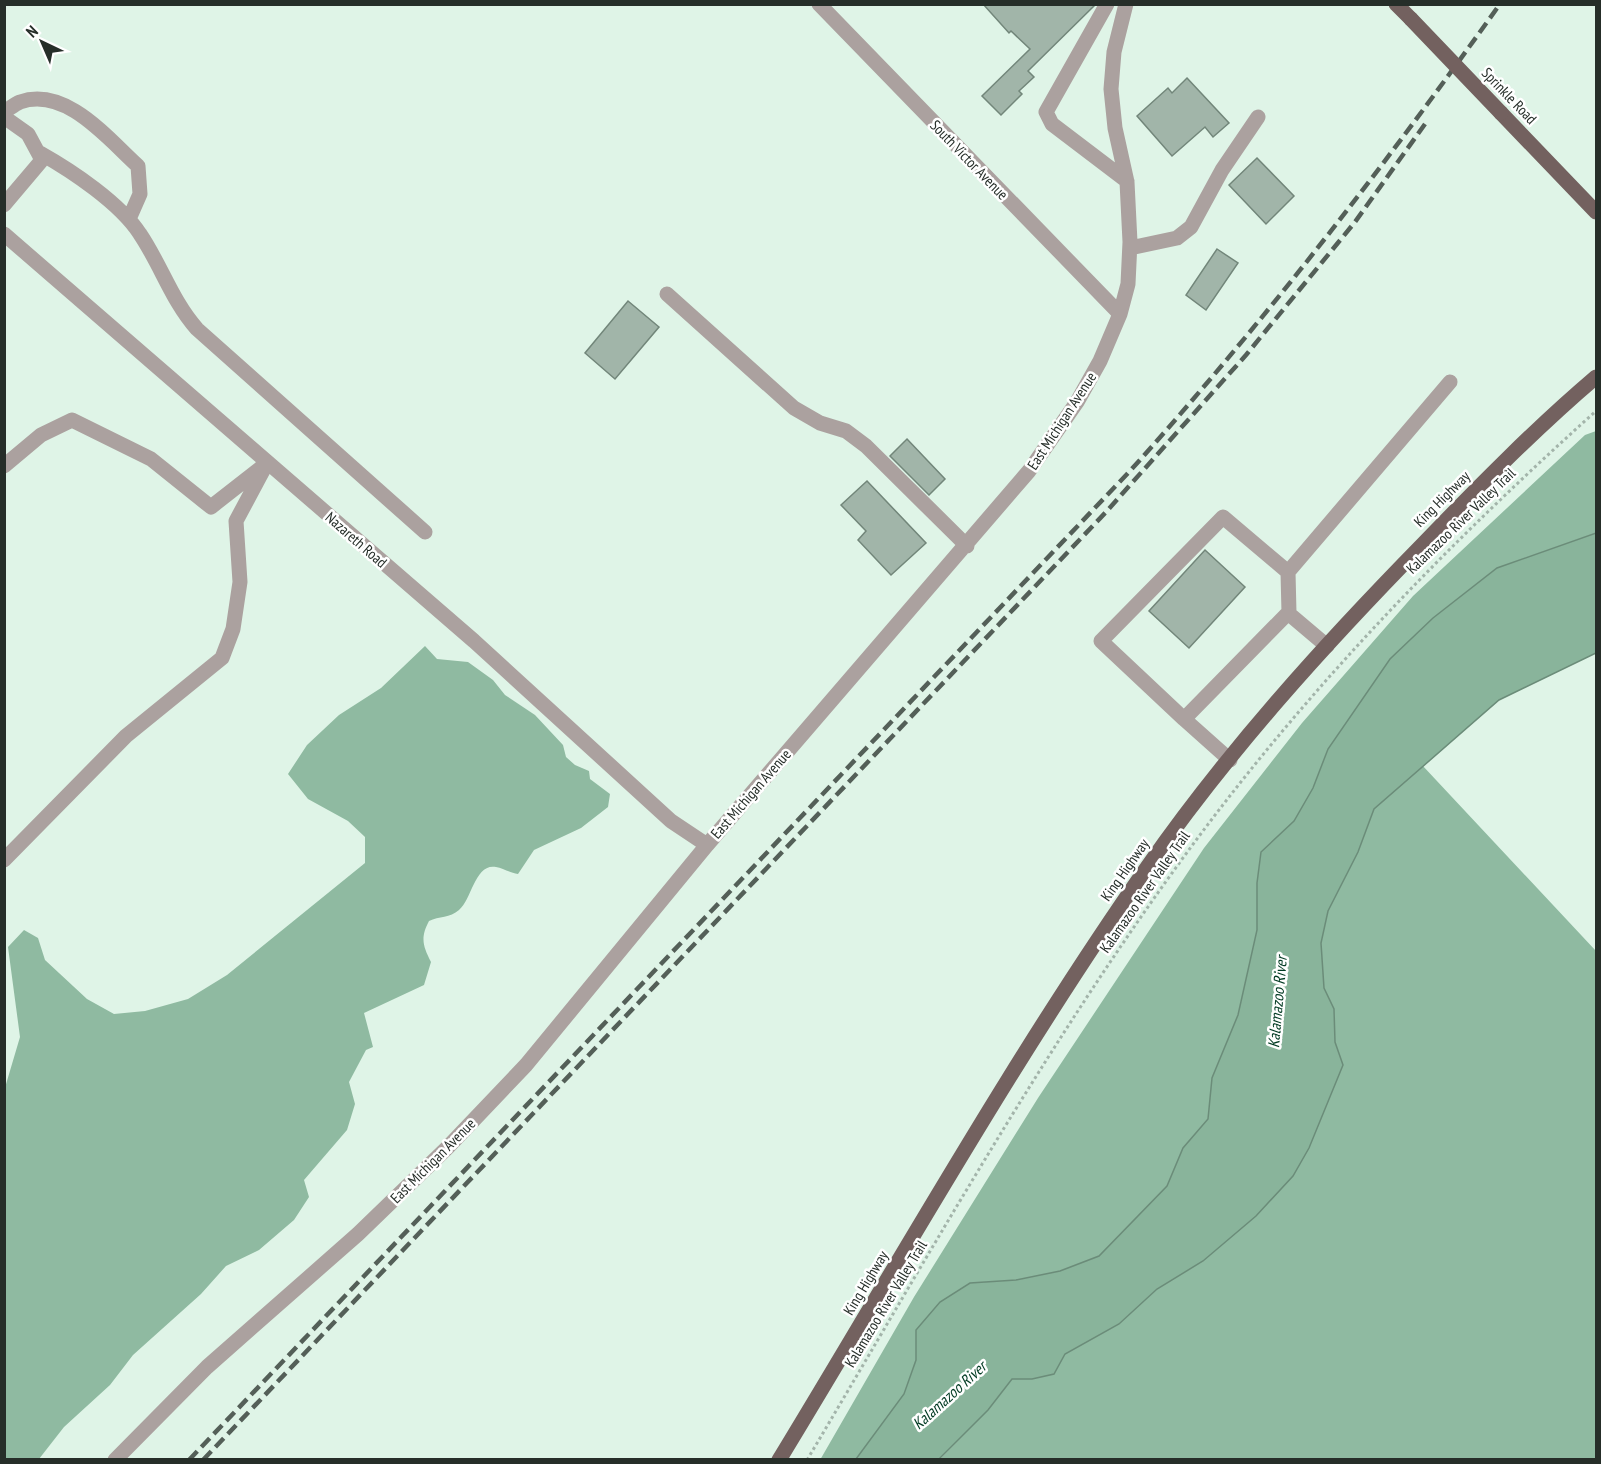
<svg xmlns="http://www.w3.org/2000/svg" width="1601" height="1464" viewBox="0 0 1601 1464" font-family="'PT Sans Narrow',sans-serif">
<rect width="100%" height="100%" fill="#dff4e7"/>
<path fill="#8fbaa1" d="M1596,431V533L1497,568L1433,618L1390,659L1328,749L1313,788L1294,821L1261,852L1257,883V930L1238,1015L1212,1078L1208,1119L1183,1148L1167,1186L1099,1256L1060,1271L1016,1280L970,1283L916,1330V1360L904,1394L856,1459L820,1460L914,1297L1038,1098L1204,848L1302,723L1413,596L1585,435Z
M425,646L437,659L468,662L493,680L505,695L535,715L563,745L566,757L575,765L589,771L590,779L610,794L608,807L581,828L534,850L518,874C510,873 503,868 496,867C475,863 472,899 459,910C450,918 439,916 429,921C420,938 423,946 431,962L424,985L364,1013L373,1047L366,1050L349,1082L355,1104L347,1130L304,1180L309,1197L294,1220L259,1250L226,1266L201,1294L133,1355L110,1385L64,1427L39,1459H5L4,1091L20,1037L8,947L24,930L38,938L45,960L87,999L114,1014L145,1011L188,999L227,975L365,863V837L348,821L308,799L288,774L307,745L339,715L381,688Z
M1422,765L1596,951V1459L939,1460L988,1410L1012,1379H1032L1054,1374L1065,1354L1119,1324L1157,1289L1203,1261L1328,1100L1343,1065L1335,1042L1334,1009L1324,989L1321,943L1328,911L1358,852L1374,809Z"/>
<path fill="#89b49b" stroke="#6b8c79" stroke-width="1.5" d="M1596,533V653L1499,700L1374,809L1358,852L1328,911L1321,943L1324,988L1334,1009L1335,1042L1343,1065L1309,1148L1293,1176L1256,1216L1203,1261L1157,1289L1119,1324L1065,1354L1054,1374L1032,1379H1012L988,1410L939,1459H856L904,1394L916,1360V1330L940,1302L970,1283L1016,1280L1060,1271L1099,1256L1167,1186L1183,1148L1208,1119L1212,1078L1238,1015L1257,930V883L1261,852L1294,821L1313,788L1328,749L1390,659L1433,618L1497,568Z"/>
<path fill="#a1b5a9" stroke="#72867a" stroke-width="1.5" d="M983,4H1096L1028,71L1034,77L1019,91L1022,94L1001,115L982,96L1030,49L1011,31L1009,33Z
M1187,78L1229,123L1213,137L1205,127L1172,156L1137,116L1168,88L1172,93Z
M1257,158L1294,196L1266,224L1229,185Z
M1217,249L1238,263L1206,310L1186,295Z
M628,301L659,327L615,379L585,353Z
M907,439L945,479L929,495L890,456Z
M867,481L926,543L891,575L858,540L866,531L841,505Z
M1205,550L1245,587L1189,648L1149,611Z"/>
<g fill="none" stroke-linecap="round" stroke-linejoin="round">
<path stroke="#a3b4aa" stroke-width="3" stroke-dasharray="3 3" stroke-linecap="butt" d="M807,1460C930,1253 1048,1041 1191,847C1310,686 1448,544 1596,411"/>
<path stroke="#aba19f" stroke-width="15" d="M819,4L1120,314
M1107,4L1046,112L1052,124L1127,181
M4,112C9,109 15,104 20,102C66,86 108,139 138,166L140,194L129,219
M4,117L28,134L42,160L4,205
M40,153C72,171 120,203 140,234C161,265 172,301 197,329L425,532
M4,234L474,641L671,821L707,845
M1130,248L1177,238L1191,227L1222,170L1258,117
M667,294L794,408L820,423L846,431L866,446L967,546
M4,466L41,435L72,420L151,459L211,507L262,467
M1288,572L1289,613
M1184,719L1101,641L1223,517L1288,572L1450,382
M1230,760L1184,719L1288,613L1327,646
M4,860L126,736L222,658L233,629L240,582L236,521L267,463
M115,1460L207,1367L358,1234L448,1147L526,1065L707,845L1029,471L1077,402L1100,361L1120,314L1128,284L1130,242L1127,182L1115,128L1111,89L1114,52L1126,4"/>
<path stroke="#73615f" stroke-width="15" d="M1396,4L1411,19
M1501,113L1596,212
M779,1460C900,1261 1015,1056 1148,866C1229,750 1325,644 1424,543C1479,486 1536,428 1596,377"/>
<path stroke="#545f58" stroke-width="4.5" stroke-dasharray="12 6" stroke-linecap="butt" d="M189,1460L1130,471C1264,322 1383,168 1500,4
M203,1460L1106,512L1246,355L1355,222L1425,124"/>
<path stroke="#73615f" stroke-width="15" d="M1411,19L1501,113"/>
</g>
<g text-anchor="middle" stroke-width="5" stroke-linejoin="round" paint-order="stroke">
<g font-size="15" fill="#262e29" stroke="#fff">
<text transform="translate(1509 96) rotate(46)" y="5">Sprinkle Road</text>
<text transform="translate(969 160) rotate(46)" y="5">South Victor Avenue</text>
<text transform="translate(1062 421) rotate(-57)" y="5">East Michigan Avenue</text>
<text transform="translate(1442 499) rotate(-45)" y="5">King Highway</text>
<text transform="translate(1461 521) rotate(-44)" y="5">Kalamazoo River Valley Trail</text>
<text transform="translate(356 540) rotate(41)" y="5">Nazareth Road</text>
<text transform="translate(751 794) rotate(-49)" y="5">East Michigan Avenue</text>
<text transform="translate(1125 870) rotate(-55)" y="5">King Highway</text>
<text transform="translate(1145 892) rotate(-55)" y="5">Kalamazoo River Valley Trail</text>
<text transform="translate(433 1161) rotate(-45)" y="5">East Michigan Avenue</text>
<text transform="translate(866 1283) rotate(-59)" y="5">King Highway</text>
<text transform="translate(886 1304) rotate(-59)" y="5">Kalamazoo River Valley Trail</text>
</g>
<g font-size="16" font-style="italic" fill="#003a22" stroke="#fff">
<text transform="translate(1277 1002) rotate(-85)" y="6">Kalamazoo River</text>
<text transform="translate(949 1395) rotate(-42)" y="6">Kalamazoo River</text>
</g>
</g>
<rect width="1601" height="1464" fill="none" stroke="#262e29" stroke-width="12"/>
<g transform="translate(42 42) rotate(316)" stroke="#ffffff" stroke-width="4.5" paint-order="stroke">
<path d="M0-4.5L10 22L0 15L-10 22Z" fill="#262e29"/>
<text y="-9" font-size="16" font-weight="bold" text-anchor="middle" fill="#262e29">N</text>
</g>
</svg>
